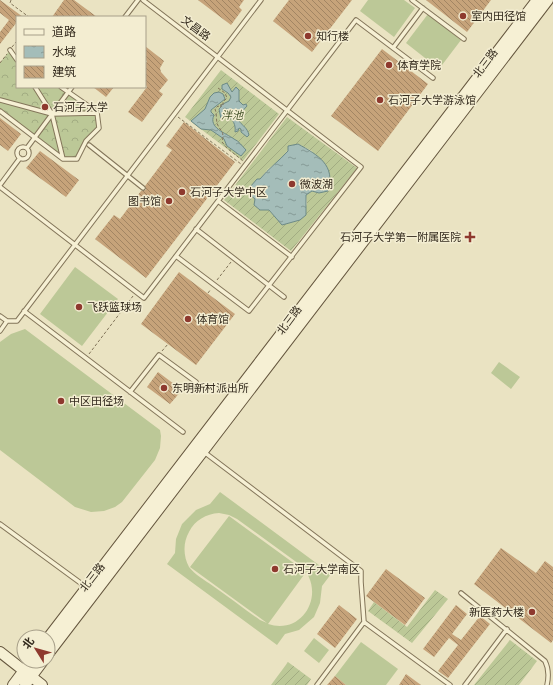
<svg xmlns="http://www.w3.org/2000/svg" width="553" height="685" viewBox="0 0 553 685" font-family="'Crimson Pro','Noto Sans SC',serif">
<defs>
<pattern id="forest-crowns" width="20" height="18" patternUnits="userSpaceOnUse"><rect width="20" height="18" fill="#bcc897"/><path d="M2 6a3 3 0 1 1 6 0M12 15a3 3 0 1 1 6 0" fill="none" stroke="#a2ac82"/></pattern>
<pattern id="garden-furrows" width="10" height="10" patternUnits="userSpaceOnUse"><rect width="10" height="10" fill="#bcc897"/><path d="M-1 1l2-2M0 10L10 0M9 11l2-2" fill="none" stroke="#a2ac82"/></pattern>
<pattern id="water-ripples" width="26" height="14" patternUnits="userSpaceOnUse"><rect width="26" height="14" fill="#a4bdb9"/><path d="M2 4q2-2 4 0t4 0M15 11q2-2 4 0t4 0" fill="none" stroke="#869a96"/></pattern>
<pattern id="building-back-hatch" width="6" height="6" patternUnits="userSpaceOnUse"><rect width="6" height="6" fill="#c6a37a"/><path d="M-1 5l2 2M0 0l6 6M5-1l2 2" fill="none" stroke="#a28563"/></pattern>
</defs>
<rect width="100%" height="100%" fill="#eae3c2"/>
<path fill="url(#forest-crowns)" d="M10,50L17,55V87H62L97,112L96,128L86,141L77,159H63L0,111V63Z"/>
<path fill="url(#garden-furrows)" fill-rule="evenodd" d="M221,70L279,114L243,161L185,117Z
M287,117L357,168L291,251L224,200ZM298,144L312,151L319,193L312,191L306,195L307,204L300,220L282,225L269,210H260L254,205L260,179L268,169L279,161L288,150V146Z
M435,590L448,599L412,643L368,611L374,602L407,627Z
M510,640L537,661L519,685H474Z
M288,662L311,679L307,685H271Z"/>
<path fill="#bcc897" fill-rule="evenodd" d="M368,0H404L415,8L394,37L360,11Z
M428,14L461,40L439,69L406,43Z
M75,267L118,299L82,346L40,314Z
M25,329L160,430L161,436L160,448L155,460L122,502L115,507L104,511L91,512L75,507L0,450V342L11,334Z
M499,362L520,377L511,389L491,373Z
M220,492L331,574L322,586L320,603L314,617L299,630L285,634L277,645L167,564L175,553L176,539L182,524L196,510L210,504ZM219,513L229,515L237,519L299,564C328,589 305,636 268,624L306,572L229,516L190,567L267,623L260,620C244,609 229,597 213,586C205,580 195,575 189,567C183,556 183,542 189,532C195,520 206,514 219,513Z
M314,638L329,650L319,663L304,651Z
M361,642L398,669L386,685H346L335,676Z"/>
<path fill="url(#water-ripples)" stroke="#6c8a86" d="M227,83L232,92L236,87L239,90V101L243,105L246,104L247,106C229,125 246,121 249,135L247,137L241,132V129L239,128L238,131L235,132C236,125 233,119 227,115L221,119L219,109L221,107V105L229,101L231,97L228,93L222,89V85Z
M219,92L223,94L225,99L211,110V112L214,115C208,128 226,133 234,139C239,141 242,146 246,150L241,156L227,146L224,139L211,130L201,129L191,121L205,109L210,97L214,93Z
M298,144C318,155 336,165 328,191L319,193L312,191L306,195V215L300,220L282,225L269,210H260L254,205L255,199L249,194L250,187L257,179H260C269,168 279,161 288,151V146Z"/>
<path fill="url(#building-back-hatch)" d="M0,0L23,17H17V22L0,44V32L9,20L0,13Z
M64,0H74L97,17H52Z
M198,0H244L239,7L242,10L231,25Z
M289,0H352L312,52L273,21Z
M426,0H491L467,32Z
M145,46L164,61L160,68L161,72L168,80L159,91L163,94L142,122L128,112L147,87L145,83V65L147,61L145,60Z
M382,49L428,84L378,151L331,116Z
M93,87H114L106,97Z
M0,118L21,134L8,151L0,145Z
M184,122L235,162L146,278L95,239L114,215L120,219L141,191L146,190L145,186L172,150L166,146Z
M40,151L79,180L66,197L26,168Z
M179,272L235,314L196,365L141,324Z
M158,372L182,390L170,404L147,387Z
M501,548L536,573L545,561L553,567V640L551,643L474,584Z
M386,569L425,598L405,625L366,596Z
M339,605L357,619L335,648L317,634Z
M456,605L467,614L452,634L461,640L480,616L490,624L448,678L438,671L458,645L449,638L434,657L423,649Z
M406,674L421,685H399Z
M335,676L346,685H327Z"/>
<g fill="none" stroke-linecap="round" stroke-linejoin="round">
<g stroke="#83755a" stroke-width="5.5">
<path id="service" d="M143,0L361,167L249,311L176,256
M412,0L464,39
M125,17L138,0
M393,48L423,8
M10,50L17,60
M35,87L52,114L63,159
M0,100L52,114L96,113
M0,111L63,159H77L86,141L99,128L97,112L61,87
M89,145L143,188
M17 153a6 6 0 1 1 12 0a6 6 0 1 1-12 0Z
M27,148L72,87
M0,185L20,158
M0,187L144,298L356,20L433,78
M218,201L292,257
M196,229L284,297
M24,311L183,432
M0,316L7,321
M0,331L7,321H17L261,0
M130,392L159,355L196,382
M204,452L361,571V582L364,622L450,685
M0,524L86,587
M461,593L545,661C549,669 549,676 547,685
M317,685L364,622
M465,685L507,629"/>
</g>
<g stroke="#65563e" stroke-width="12">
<path id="secondary" d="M48,638L537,0
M0,652L42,685
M48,654L548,0
M13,685L31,661
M25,685L43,661"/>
</g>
<path stroke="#83755a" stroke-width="1" stroke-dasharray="3 2" stroke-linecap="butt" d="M11,0L10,3L29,17
M12,47L17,41
M0,63L7,54
M218,88L225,93L227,98L223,102V105L221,104V107L218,106L215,109C217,114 216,119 217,123C220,132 225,130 222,142L227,148L243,161
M178,117L241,164
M217,280L231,262
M208,293L211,289
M162,351L168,344
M89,354L133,296"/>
<use href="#service" stroke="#f6f0d4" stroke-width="3.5"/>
<use href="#secondary" stroke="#f6f0d4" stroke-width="10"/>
</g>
<g fill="#8e392e" stroke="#f3edd1" stroke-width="1.5">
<circle cx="463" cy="16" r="4"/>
<circle cx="308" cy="36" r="4"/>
<circle cx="389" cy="65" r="4"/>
<circle cx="380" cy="100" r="4"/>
<circle cx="45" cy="107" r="4"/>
<circle cx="292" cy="184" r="4"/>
<circle cx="182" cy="192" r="4"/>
<circle cx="169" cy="201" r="4"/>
<path d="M468 231h4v4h4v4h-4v4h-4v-4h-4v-4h4z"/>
<circle cx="79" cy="307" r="4"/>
<circle cx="188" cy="319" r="4"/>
<circle cx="164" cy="388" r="4"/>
<circle cx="61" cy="401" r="4"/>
<circle cx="275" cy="569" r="4"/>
<circle cx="532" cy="612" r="4"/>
</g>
<g text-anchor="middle" stroke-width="3" stroke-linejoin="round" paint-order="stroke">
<g font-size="11" fill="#342b1e" stroke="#f3edd1" text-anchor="start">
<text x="471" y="20">室内田径馆</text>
<text x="316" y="40">知行楼</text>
<text x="397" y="69">体育学院</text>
<text x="388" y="104">石河子大学游泳馆</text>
<text x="53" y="111">石河子大学</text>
<text x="300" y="188">微波湖</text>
<text x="190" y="196">石河子大学中区</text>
<text x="161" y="205" text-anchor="end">图书馆</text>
<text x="461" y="241" text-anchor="end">石河子大学第一附属医院</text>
<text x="87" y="311">飞跃篮球场</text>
<text x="196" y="323">体育馆</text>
<text x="172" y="392">东明新村派出所</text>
<text x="69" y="405">中区田径场</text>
<text x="283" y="573">石河子大学南区</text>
<text x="524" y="616" text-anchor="end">新医药大楼</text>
</g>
<g font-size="11" fill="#342b1e" stroke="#f3edd1">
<text transform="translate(196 28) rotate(37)" y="4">文昌路</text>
<text transform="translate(485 63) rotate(-53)" y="4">北三路</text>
<text transform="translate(289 320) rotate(-53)" y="4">北三路</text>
<text transform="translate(92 577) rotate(-52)" y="4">北三路</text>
</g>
<g font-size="11" font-style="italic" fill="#3f4f25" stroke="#f3edd1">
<text x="232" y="119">泮池</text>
</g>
</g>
<rect x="16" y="16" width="130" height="72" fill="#f3edd1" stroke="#a79f89"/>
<rect x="24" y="29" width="20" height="6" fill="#f6f0d4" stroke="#a79f89"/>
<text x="52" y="36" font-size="12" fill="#342b1e">道路</text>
<rect x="24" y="46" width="20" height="12" fill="url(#water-ripples)" stroke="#a79f89"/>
<text x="52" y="56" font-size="12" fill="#342b1e">水域</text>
<rect x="24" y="66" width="20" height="12" fill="url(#building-back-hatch)" stroke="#a79f89"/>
<text x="52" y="76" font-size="12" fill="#342b1e">建筑</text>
<g transform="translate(36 649) rotate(307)"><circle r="19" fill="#f3edd1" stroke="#a79f89"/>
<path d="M0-3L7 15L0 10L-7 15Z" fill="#8e392e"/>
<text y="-6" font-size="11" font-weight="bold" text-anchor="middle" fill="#342b1e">北</text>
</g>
</svg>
